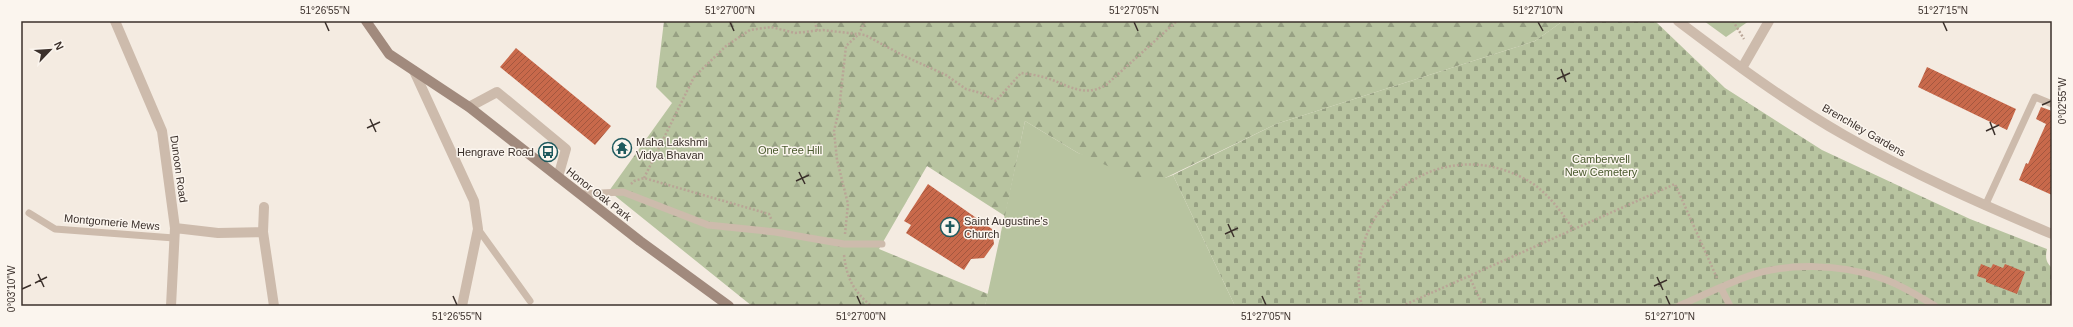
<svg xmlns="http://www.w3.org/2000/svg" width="2073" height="327" viewBox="0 0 2073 327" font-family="Arial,sans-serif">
<defs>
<pattern id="forest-firs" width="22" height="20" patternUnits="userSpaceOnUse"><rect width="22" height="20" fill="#b8c4a0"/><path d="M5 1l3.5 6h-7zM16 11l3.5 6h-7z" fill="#97a083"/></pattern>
<pattern id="cemetery-stones" width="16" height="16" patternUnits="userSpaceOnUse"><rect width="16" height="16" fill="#b8c4a0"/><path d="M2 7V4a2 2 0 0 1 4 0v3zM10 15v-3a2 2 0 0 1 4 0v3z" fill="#97a083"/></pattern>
<pattern id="building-hatch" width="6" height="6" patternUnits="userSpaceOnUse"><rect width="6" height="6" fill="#c8694b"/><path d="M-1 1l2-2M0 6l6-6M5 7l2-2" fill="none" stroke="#a4573f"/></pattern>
</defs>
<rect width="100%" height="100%" fill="#f4ebe1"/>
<path fill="#b8c4a0" d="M1704,21H1749L1726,37Z
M1025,121L1078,153L1165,178L1173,175L1235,306H985Z"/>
<path fill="url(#forest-firs)" d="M664,21H1563L1535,41L1276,124L1165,178H1135L1078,153L1025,121L1005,216L927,166L879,249L988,294L985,306H752L609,191L672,103L656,87Z"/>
<path fill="url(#cemetery-stones)" d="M1563,21H1655L1725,88L1822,150L1970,219L2047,249C2045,258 2046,262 2052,268V306H1235L1173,175L1276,124L1535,41Z"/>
<path fill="url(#building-hatch)" d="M516,48L611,126L595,145L500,67Z
M1927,67L2016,109L2007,130L1918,87Z
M2041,107L2052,111V195L2019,180L2026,163L2028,164L2046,124L2036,119Z
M928,184L992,229L994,244L984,258L971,259L964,270L906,233L911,225L904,221Z
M1981,264L1991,268L1993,264L2003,268L2005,264L2025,272L2017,294L1986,282V279L1977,276Z"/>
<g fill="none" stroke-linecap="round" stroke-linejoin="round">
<path stroke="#b9a596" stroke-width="2.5" stroke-dasharray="2 2" stroke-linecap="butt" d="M815,21L817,31
M1733,21L1744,39
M644,178L694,77L726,46L750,30L771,27L795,33L823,30L865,35L904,56L946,75L966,89L981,93L996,101L1021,73C1028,74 1036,75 1043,77C1066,83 1082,99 1106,85L1177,21
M631,184L634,181L644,178L769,214L772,221
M845,234L848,204L837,160L834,131L839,110L846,46L859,34L865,21
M844,255C847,279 853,290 871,306
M1469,276L1483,306
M1362,306C1339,209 1436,131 1525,179C1546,190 1560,210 1573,229
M1402,306L1675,184L1717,278"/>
<path stroke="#cdbbac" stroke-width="7" d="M579,194L623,192L708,225L775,232L844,244H882
M1985,206L2035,97L2052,104
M29,213L55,229L174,238
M478,229L530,301
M1721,288L1730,306
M1679,306C1701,296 1724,285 1746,277C1785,262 1842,264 1881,278C1900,284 1918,296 1935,306"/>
<path stroke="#cdbbac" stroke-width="10" d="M115,21L162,131L175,228L171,306
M1742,68L1769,21
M414,71L474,201L478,229L462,306
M469,107L497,92L566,149L558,177
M264,207L263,232L274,306
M175,228L218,233L263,232"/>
<path stroke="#cdbbac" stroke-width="10" d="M1678,21C1731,61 1786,102 1844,135C1911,173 1981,204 2052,234"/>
<path stroke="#a18a7d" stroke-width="10" d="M366,21L389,54L469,107L640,241L729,306"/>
</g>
<path fill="none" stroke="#3b302b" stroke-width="1.5" d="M325,22L329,31M730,22L734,31M1134,22L1138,31M1538,22L1543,31M1943,22L1947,31M1561,69L1566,82M1557,79L1570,73M2042,105L2051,101M370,119L376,132M1990,122L1995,135M367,128L380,122M1986,131L1999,125M799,172L805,184M796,181L809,175M1228,224L1234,237M1225,234L1238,228M38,274L44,287M1657,277L1663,290M35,283L47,277M1654,286L1667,280M22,289L31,285M453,296L457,305M857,296L861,305M1262,296L1266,305M1666,296L1670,305"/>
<defs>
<g id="temple-ring" transform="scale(1)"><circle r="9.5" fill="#fbf5ee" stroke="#1f5a5e" stroke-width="1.5"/><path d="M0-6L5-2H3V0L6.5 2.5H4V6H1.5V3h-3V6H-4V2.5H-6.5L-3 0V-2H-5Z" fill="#1f5a5e"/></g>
<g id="bus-ring" transform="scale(1)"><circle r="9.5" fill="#fbf5ee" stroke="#1f5a5e" stroke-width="1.5"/><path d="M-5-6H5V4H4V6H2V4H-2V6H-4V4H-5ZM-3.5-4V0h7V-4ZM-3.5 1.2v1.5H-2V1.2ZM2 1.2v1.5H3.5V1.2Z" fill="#1f5a5e"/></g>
<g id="church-ring" transform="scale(1)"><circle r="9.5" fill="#fbf5ee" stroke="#1f5a5e" stroke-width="1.5"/><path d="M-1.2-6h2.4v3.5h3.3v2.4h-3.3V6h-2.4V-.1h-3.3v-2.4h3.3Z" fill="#1f5a5e"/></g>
</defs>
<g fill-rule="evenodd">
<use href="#temple-ring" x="622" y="148"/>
<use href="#bus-ring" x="548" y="152"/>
<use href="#church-ring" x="950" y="227"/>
</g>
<g text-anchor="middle" stroke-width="3" stroke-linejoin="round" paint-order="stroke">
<g font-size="11" fill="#3b302b" stroke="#fbf5ee">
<text transform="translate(1864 130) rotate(30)" y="4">Brenchley Gardens</text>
<text transform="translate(179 169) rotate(82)" y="4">Dunoon Road</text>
<text transform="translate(599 194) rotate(38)" y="4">Honor Oak Park</text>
<text transform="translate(112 222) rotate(5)" y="4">Montgomerie Mews</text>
</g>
<g font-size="11" fill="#3b302b" stroke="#fbf5ee" text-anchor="start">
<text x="636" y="146">Maha Lakshmi<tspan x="636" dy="13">Vidya Bhavan</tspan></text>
<text x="534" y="156" text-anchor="end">Hengrave Road</text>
<text x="964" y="225">Saint Augustine's<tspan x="964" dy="13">Church</tspan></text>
</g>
<g font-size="11" fill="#4a5a2e" stroke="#fbf5ee">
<text x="790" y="154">One Tree Hill</text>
<text x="1601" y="163">Camberwell<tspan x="1601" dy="13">New Cemetery</tspan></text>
</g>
</g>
<rect width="2073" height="327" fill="none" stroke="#fbf5ee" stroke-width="44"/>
<g transform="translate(50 50) rotate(65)" stroke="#fbf5ee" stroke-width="3" paint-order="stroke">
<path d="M0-3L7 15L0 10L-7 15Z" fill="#3b302b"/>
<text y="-6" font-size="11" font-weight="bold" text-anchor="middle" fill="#3b302b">N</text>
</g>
<rect x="22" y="22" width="2029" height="283" fill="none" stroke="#3b302b" stroke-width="1.5"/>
<g font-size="10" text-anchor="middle" fill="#3b302b">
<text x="325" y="14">51°26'55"N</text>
<text x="730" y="14">51°27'00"N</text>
<text x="1134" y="14">51°27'05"N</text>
<text x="1538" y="14">51°27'10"N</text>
<text x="1943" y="14">51°27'15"N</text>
<text transform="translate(2062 101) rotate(-90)" y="4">0°02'55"W</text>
<text transform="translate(11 289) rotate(-90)" y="4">0°03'10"W</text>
<text x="457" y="320">51°26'55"N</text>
<text x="861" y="320">51°27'00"N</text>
<text x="1266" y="320">51°27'05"N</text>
<text x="1670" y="320">51°27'10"N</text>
</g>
</svg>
